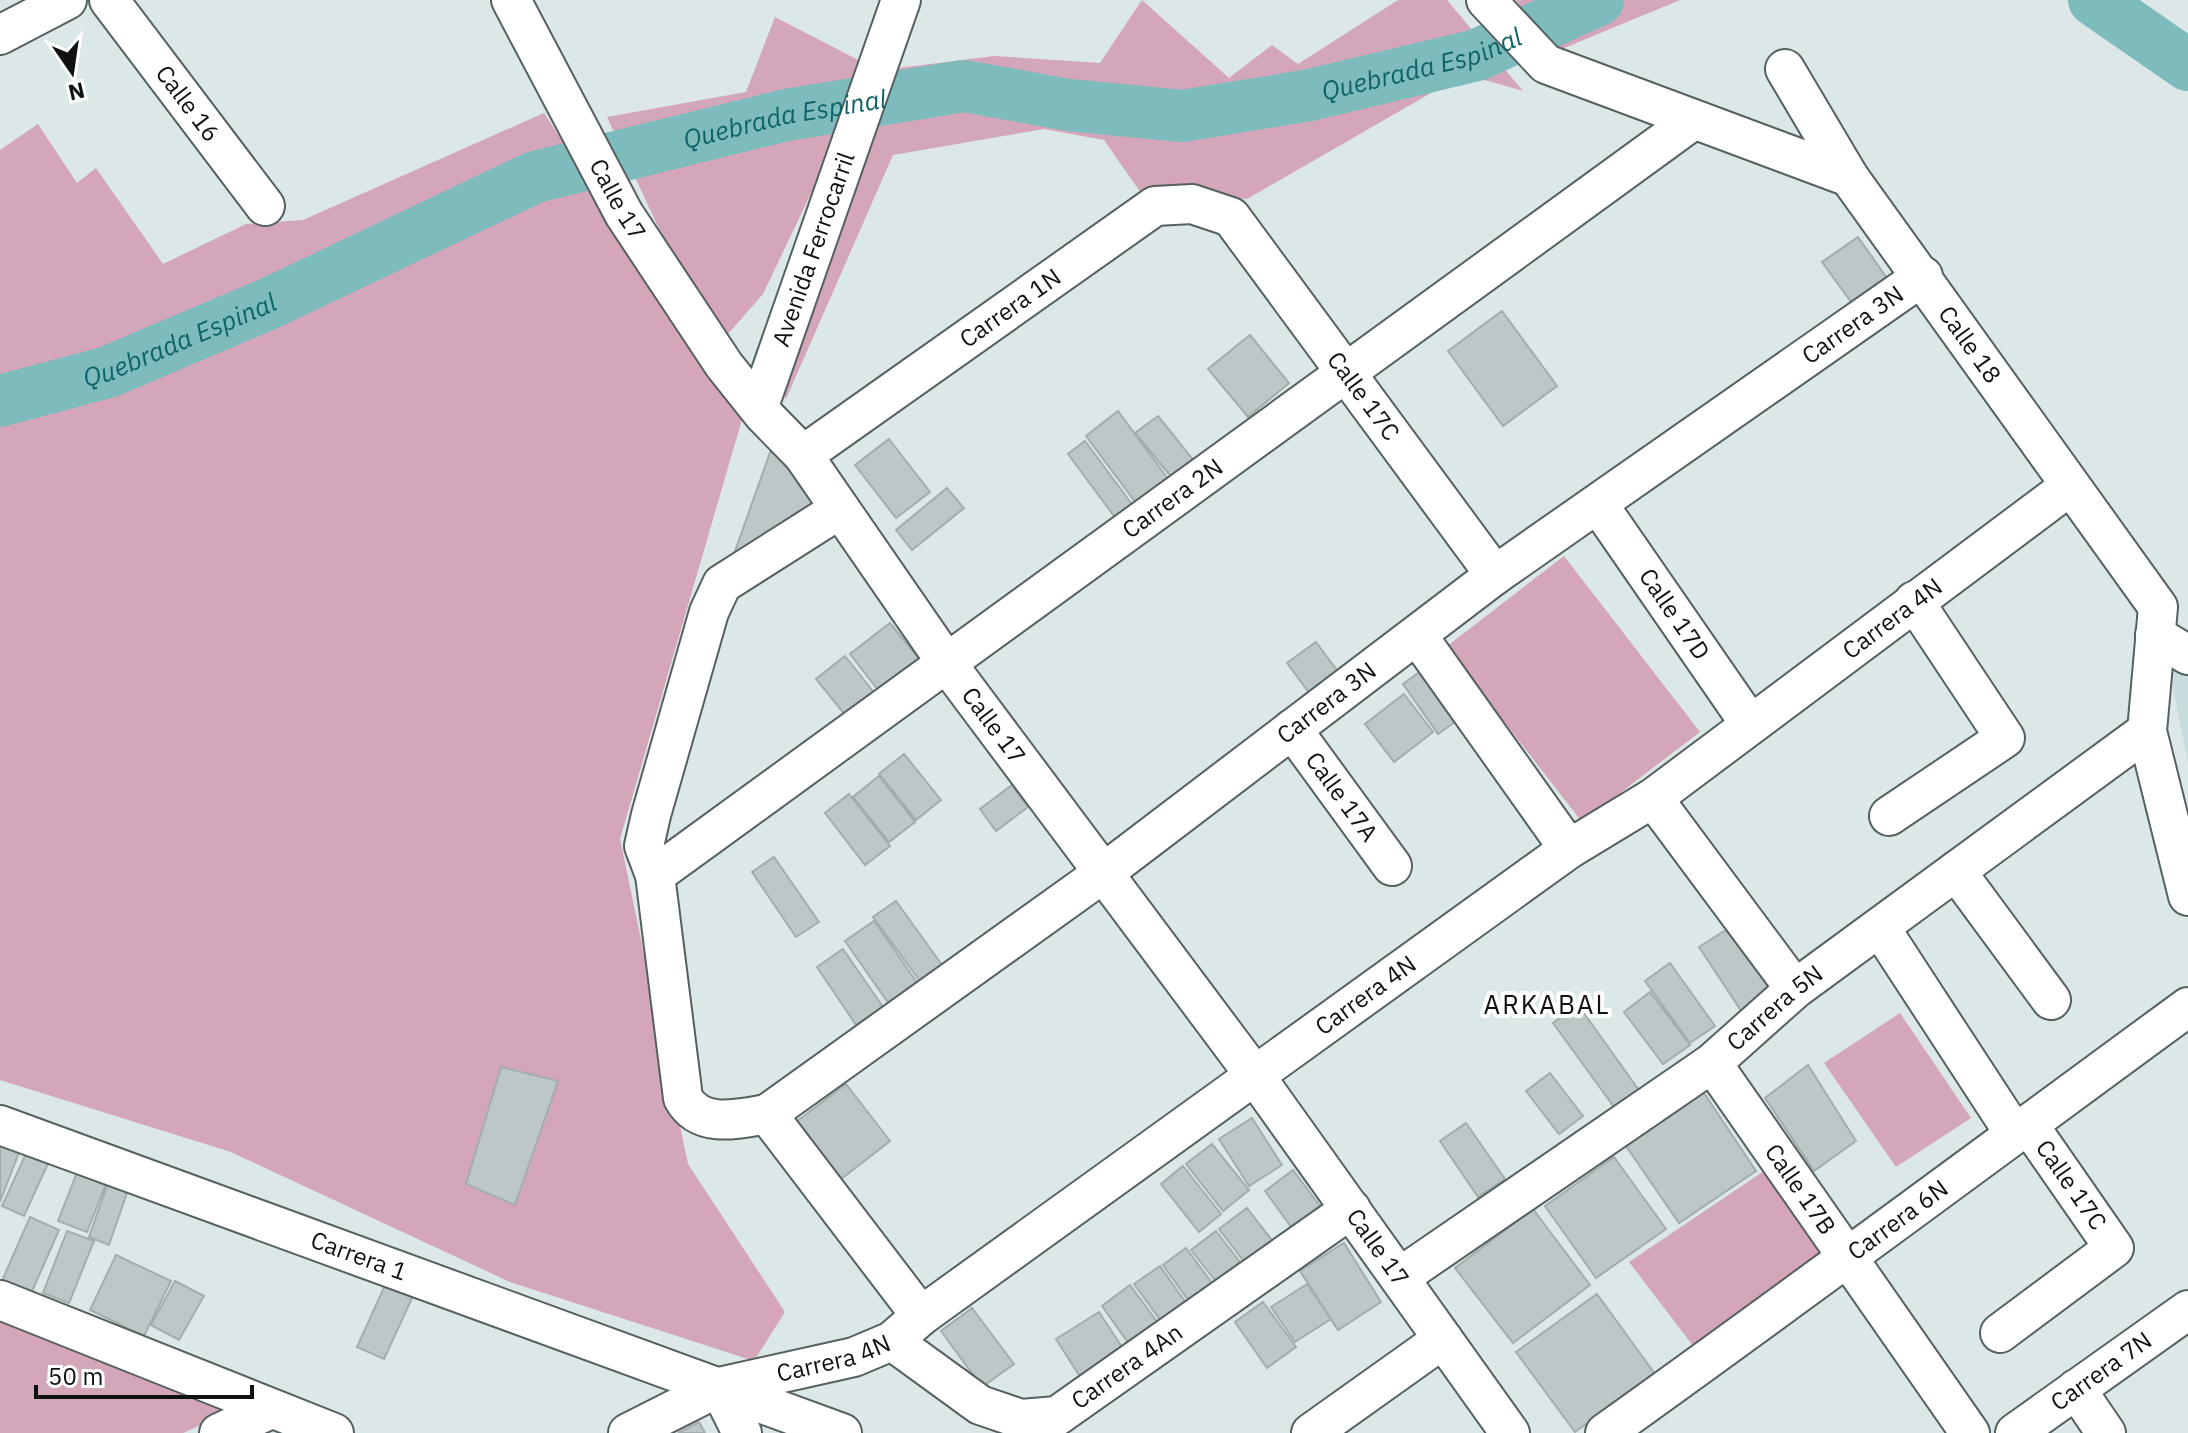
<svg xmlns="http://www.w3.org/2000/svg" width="2188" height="1433" viewBox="0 0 2188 1433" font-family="'IBM Plex Sans',sans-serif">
<rect width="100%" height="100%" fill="#dce7e7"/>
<path fill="#c8dcdd" d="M2160,622L2188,628V763Z"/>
<path fill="#d3a6b9" d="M1142,0L1229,78L1272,45L1298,64L1398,0H1447L1523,91L1464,74L1247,199L1141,193L1104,140L1044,129L893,155L786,399L777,384L898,68L994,56L1100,63Z
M1516,0H1680L1557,51Z
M775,17L860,61L846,120L763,294L721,342L660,231L607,117L746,92Z
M544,113L743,416L620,839L688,1164L785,1312L754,1361L510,1282L231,1152L0,1080V150L38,124L77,183L96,168L163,264L246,224L303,220Z
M1564,556L1700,732L1582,822L1446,647Z
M1900,1013L1971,1118L1896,1167L1824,1063Z
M1767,1169L1829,1254L1694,1347L1629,1262Z
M0,1310L248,1404L183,1433H0Z"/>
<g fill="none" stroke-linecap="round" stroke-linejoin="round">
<g stroke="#7ebbbd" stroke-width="52">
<path d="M2094,0L2188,65"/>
<path id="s1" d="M0,401L108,372L268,304L535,177L786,115L964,86L1069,105L1182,116L1310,95L1477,55L1598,0"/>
</g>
</g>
<path fill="#bdc7c8" stroke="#a3adad" stroke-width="2" d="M1858,237L1889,281L1854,306L1822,262Z
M1502,311L1557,386L1503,426L1448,351Z
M1250,335L1289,383L1248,417L1208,369Z
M1118,411L1174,487L1142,511L1086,436Z
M1158,416L1195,462L1173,479L1135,433Z
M889,439L930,492L896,518L855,465Z
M1085,441L1134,507L1117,520L1068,454Z
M773,444L822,511L733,557Z
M947,488L964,508L912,550L896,530Z
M890,623L924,665L883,696L850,654Z
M1316,642L1339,673L1310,694L1287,663Z
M845,656L879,699L850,721L816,679Z
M1428,666L1463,716L1438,734L1403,684Z
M1404,694L1433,732L1394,762L1365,724Z
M904,754L941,800L916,820L879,774Z
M879,776L915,822L889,842L853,797Z
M1012,785L1028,807L996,831L980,809Z
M849,794L890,846L865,865L825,813Z
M774,857L819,922L796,937L752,872Z
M896,901L942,965L920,981L873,917Z
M874,921L918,984L889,1004L845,941Z
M1732,926L1775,990L1742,1012L1699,947Z
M843,949L883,1007L856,1025L817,967Z
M1670,963L1715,1026L1690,1043L1645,981Z
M1650,992L1690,1045L1663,1064L1624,1012Z
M1578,1005L1641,1093L1617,1111L1553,1023Z
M1808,1065L1856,1141L1814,1171L1765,1098Z
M501,1067L558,1081L515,1205L466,1184Z
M1550,1073L1583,1116L1559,1134L1526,1091Z
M846,1084L890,1141L836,1183L792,1125Z
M1704,1093L1756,1171L1679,1223L1626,1146Z
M1252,1118L1282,1165L1249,1186L1219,1139Z
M1466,1123L1505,1179L1478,1197L1440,1141Z
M0,1139L21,1147L0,1202Z
M1212,1144L1249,1190L1223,1211L1186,1164Z
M29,1147L51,1157L24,1216L2,1206Z
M1614,1157L1666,1229L1596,1278L1545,1206Z
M1183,1166L1221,1214L1199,1232L1161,1184Z
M78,1170L107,1181L87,1232L58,1221Z
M1293,1170L1326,1214L1297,1235L1265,1191Z
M108,1183L128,1190L109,1245L89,1237Z
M1247,1208L1277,1247L1249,1268L1219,1229Z
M1533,1209L1590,1285L1513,1343L1455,1268Z
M30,1217L59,1230L30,1296L1,1283Z
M67,1231L94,1241L69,1303L43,1293Z
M1216,1231L1246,1270L1222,1289L1191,1250Z
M1344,1243L1381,1302L1338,1330L1300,1271Z
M1186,1248L1215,1287L1191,1304L1163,1265Z
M116,1255L171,1281L144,1336L90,1310Z
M1160,1266L1186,1303L1161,1321L1134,1284Z
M175,1281L204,1296L179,1340L151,1325Z
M386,1283L413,1296L384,1359L357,1347Z
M1307,1284L1331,1319L1295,1342L1271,1307Z
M1130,1285L1158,1323L1129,1344L1102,1306Z
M1597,1294L1655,1374L1575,1432L1516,1352Z
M1263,1302L1296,1347L1267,1368L1235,1322Z
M972,1308L1014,1364L982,1387L941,1331Z
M1099,1312L1124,1350L1081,1378L1056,1339Z
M699,1422L705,1433H678Z"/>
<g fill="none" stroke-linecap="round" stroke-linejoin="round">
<g stroke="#576060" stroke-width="42">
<g id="minor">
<path id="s2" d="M109,0L265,206"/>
<path id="s3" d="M511,0L624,214L724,365L763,414L803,455L948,665L1253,1073L1510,1433"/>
<path d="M1486,0L1546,64L1849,177"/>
<path d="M0,35L67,0"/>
<path id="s4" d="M1785,69L1849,177L2158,607L2147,731L2188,896"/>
<path id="s5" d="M759,406L901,0"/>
<path id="s6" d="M803,455L1155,206L1192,204L1231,217L1495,575"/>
<path id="s7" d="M1598,504L1750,724"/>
<path id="s8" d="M840,509L722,584L709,612L651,815L644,846L655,875L683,1098C700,1129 737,1119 767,1114L1102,874L1495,575L1923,276"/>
<path d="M1417,635L1569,849"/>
<path d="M2155,635L2188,655"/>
<path id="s9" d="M1292,729L1392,866"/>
<path d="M1653,798L1795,989"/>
<path d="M1889,816L2005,738L1914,601"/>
<path d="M1956,871L2051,1000"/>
<path id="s10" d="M655,875L1692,121"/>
<path d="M1881,929L2014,1133"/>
<path id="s11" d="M1712,1063L1970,1433"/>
<path d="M767,1114L921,1316"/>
<path id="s12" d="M0,1125L842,1433"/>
<path id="s13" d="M1400,1277L1712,1063L1795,989L2147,731"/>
<path d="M0,1300L334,1433"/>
<path d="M2000,1333L2114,1248L2028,1124"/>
<path id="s14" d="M892,1341L980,1405L1021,1419L1057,1416L1351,1209"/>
<path d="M719,1387L742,1433"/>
<path d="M2076,1389L2106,1433"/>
<path d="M219,1433L269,1410"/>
<path id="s15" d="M628,1433L719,1387L854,1357L892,1341L921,1316L1569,849L1653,798L2070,486"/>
<path d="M1311,1433L1443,1339"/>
<path id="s16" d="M1605,1433C1801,1293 1994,1149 2188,1007"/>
<path id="s17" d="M2015,1433L2188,1310"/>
</g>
</g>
<use href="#minor" stroke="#fff" stroke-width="38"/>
</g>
<g text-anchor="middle" stroke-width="8" stroke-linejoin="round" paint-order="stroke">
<g font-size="24" fill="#0e1212" stroke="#fff">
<text dy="8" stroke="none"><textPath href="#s2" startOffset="130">Calle 16</textPath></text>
<text dy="8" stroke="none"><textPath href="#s3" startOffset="226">Calle 17</textPath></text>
<text dy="8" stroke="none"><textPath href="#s5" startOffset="166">Avenida Ferrocarril</textPath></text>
<text dy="8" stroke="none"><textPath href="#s6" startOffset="254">Carrera 1N</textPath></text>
<text dy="8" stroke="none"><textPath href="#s8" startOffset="2104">Carrera 3N</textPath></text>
<text dy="8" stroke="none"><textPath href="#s4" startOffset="332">Calle 18</textPath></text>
<text dy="8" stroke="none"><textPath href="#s6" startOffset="732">Calle 17C</textPath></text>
<text dy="8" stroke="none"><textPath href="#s10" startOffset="640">Carrera 2N</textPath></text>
<text dy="8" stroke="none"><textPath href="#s7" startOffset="134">Calle 17D</textPath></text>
<text dy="8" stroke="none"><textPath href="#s15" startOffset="1516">Carrera 4N</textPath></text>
<text dy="8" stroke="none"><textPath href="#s8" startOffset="1456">Carrera 3N</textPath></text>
<text dy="8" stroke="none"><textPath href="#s3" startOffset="874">Calle 17</textPath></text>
<text dy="8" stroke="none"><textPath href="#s9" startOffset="84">Calle 17A</textPath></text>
<text dy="8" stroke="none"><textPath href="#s15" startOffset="868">Carrera 4N</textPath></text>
<text dy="8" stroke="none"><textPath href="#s13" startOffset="462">Carrera 5N</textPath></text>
<text transform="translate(2071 1185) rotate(55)" y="8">Calle 17C</text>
<text dy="8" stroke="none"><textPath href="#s11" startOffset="154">Calle 17B</textPath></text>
<text dy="8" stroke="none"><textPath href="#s16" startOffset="362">Carrera 6N</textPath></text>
<text dy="8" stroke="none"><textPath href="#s3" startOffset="1522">Calle 17</textPath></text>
<text dy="8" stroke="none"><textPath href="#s12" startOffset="382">Carrera 1</textPath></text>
<text dy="8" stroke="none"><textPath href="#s15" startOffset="220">Carrera 4N</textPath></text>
<text dy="8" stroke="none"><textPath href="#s14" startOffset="274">Carrera 4An</textPath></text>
<text dy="8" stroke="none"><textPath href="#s17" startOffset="106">Carrera 7N</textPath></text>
</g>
<g font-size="26" font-style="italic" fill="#0d6366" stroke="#fff">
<text dy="9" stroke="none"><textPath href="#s1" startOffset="1486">Quebrada Espinal</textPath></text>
<text dy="9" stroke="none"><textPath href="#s1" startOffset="838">Quebrada Espinal</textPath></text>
<text dy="9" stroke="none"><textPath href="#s1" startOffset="190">Quebrada Espinal</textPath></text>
</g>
<g font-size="26" letter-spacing="2" fill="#0e1212" stroke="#fff">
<text x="1547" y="1014">ARKABAL</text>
</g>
</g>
<g transform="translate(72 72) rotate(167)" stroke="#ffffff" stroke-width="6" paint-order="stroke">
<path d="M0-6L14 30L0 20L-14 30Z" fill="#0e1212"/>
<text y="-12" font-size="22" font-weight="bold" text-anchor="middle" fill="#0e1212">N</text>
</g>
<path d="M36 1385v12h216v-12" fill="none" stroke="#0e1212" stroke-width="4"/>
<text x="48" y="1385" font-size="24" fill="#0e1212" stroke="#ffffff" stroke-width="6" paint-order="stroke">50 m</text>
</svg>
